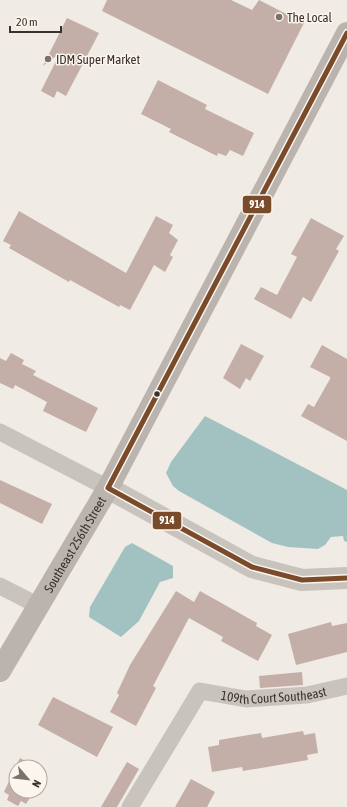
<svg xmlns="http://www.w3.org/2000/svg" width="347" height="807" viewBox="0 0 347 807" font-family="'Asap Condensed',sans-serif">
<rect width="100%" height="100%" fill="#f0ebe5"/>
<path fill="#a1c2c1" d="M205,416L347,490V542L344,541L343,536L331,537L325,545L318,549L288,547L272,543L179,491L173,486L166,473L171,462Z
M132,543L173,566V578L160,582L139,621L121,637L89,617L90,607L125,547Z"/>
<path fill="#c3afa7" d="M107,0H231L252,10L259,0L304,23L268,94L102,11Z
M67,18L99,33L66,96L57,91L54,98L41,91L60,53L43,66Z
M158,80L207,105L205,109L254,133L243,156L230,150L226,156L218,153L217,156L169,132L171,129L141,114Z
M19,211L126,273L156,216L173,225L169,233L178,240L170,255L173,257L165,272L154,265L130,310L120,305L119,307L70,280L69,282L9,248L11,245L3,241Z
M311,218L344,236L336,249L339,251L311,302L303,297L291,319L254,299L261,287L277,295L297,257L291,254Z
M241,344L264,356L250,381L246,378L240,389L223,378Z
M322,345L347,359V441L301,416L308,404L314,407L330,379V377L310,367Z
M11,353L24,360L22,364L36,371L33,375L98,408L86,432L43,411L47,402L15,385L13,389L0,383V358L6,361Z
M0,480L52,504L42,524L0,503Z
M176,591L194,602L200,591L257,623L256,626L272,635L258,661L221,641L223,637L189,618L153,686L156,688L136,726L110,712L119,695L117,693L130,665Z
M331,622L332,626L347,623V652L296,665L288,634Z
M302,672L303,685L260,688L259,676Z
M53,697L113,727L97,757L38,725Z
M303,731L304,735L315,733L318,753L307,755L308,760L243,771L242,767L212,772L208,747L219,745V740L261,733L262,738Z
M20,758L36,767H16V791H34L26,804L21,801L18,806L7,800L9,795L4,792Z
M127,762L139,769L117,807H101Z
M191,779L215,792L207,807H175Z"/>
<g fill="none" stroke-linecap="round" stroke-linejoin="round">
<g stroke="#c9c3be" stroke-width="17">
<path d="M0,432L108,488"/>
<path d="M0,586L39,606"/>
<path id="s1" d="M130,807L200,691L246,699L307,695L347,686"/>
</g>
<path stroke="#c9c3be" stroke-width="22" d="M108,488L252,567L302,580L347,578"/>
<path stroke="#bab3ae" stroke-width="22" id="s2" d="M0,671L108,488L347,33"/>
<g stroke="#fbf5ee" stroke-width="8">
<path id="bus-1" d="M347,33L108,488L252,567L302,580L347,578"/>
</g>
<use href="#bus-1" stroke="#7a4b2a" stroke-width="5"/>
</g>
<g fill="#7a716c" stroke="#fbf5ee" stroke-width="1.5">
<circle cx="279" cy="17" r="4"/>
<circle cx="48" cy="59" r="4"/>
</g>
<circle fill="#3b302b" stroke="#fbf5ee" stroke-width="1.5" cx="157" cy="394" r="3.5"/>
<g text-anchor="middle" stroke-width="3" stroke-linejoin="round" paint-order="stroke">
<g font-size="13" fill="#3b302b" stroke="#fbf5ee" text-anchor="start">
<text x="287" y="22">The Local</text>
<text x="56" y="64">IDM Super Market</text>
</g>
<g font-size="13" fill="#3b302b" stroke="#fbf5ee">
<text dy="5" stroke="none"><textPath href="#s2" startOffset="147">Southeast 256th Street</textPath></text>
<text dy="5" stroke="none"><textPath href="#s1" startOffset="210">109th Court Southeast</textPath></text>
</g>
</g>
<g stroke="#fbf5ee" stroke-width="1.5">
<rect x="242" y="195" width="30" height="19" rx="4" fill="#7a4b2a"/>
<rect x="152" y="511" width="30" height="19" rx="4" fill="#7a4b2a"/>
</g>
<g font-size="11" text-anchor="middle" font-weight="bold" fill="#fff">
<text x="257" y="208">914</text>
<text x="167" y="524">914</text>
</g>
<g transform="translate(28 779) rotate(118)"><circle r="19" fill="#fbf5ee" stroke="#aea6a0"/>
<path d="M0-3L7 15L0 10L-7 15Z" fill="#7a716c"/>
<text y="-6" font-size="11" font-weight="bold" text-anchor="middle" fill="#3b302b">N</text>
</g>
<path d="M10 26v6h51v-6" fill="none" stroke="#3b302b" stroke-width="2"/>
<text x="16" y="26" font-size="12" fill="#3b302b" stroke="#fbf5ee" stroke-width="3" paint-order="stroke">20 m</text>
</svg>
